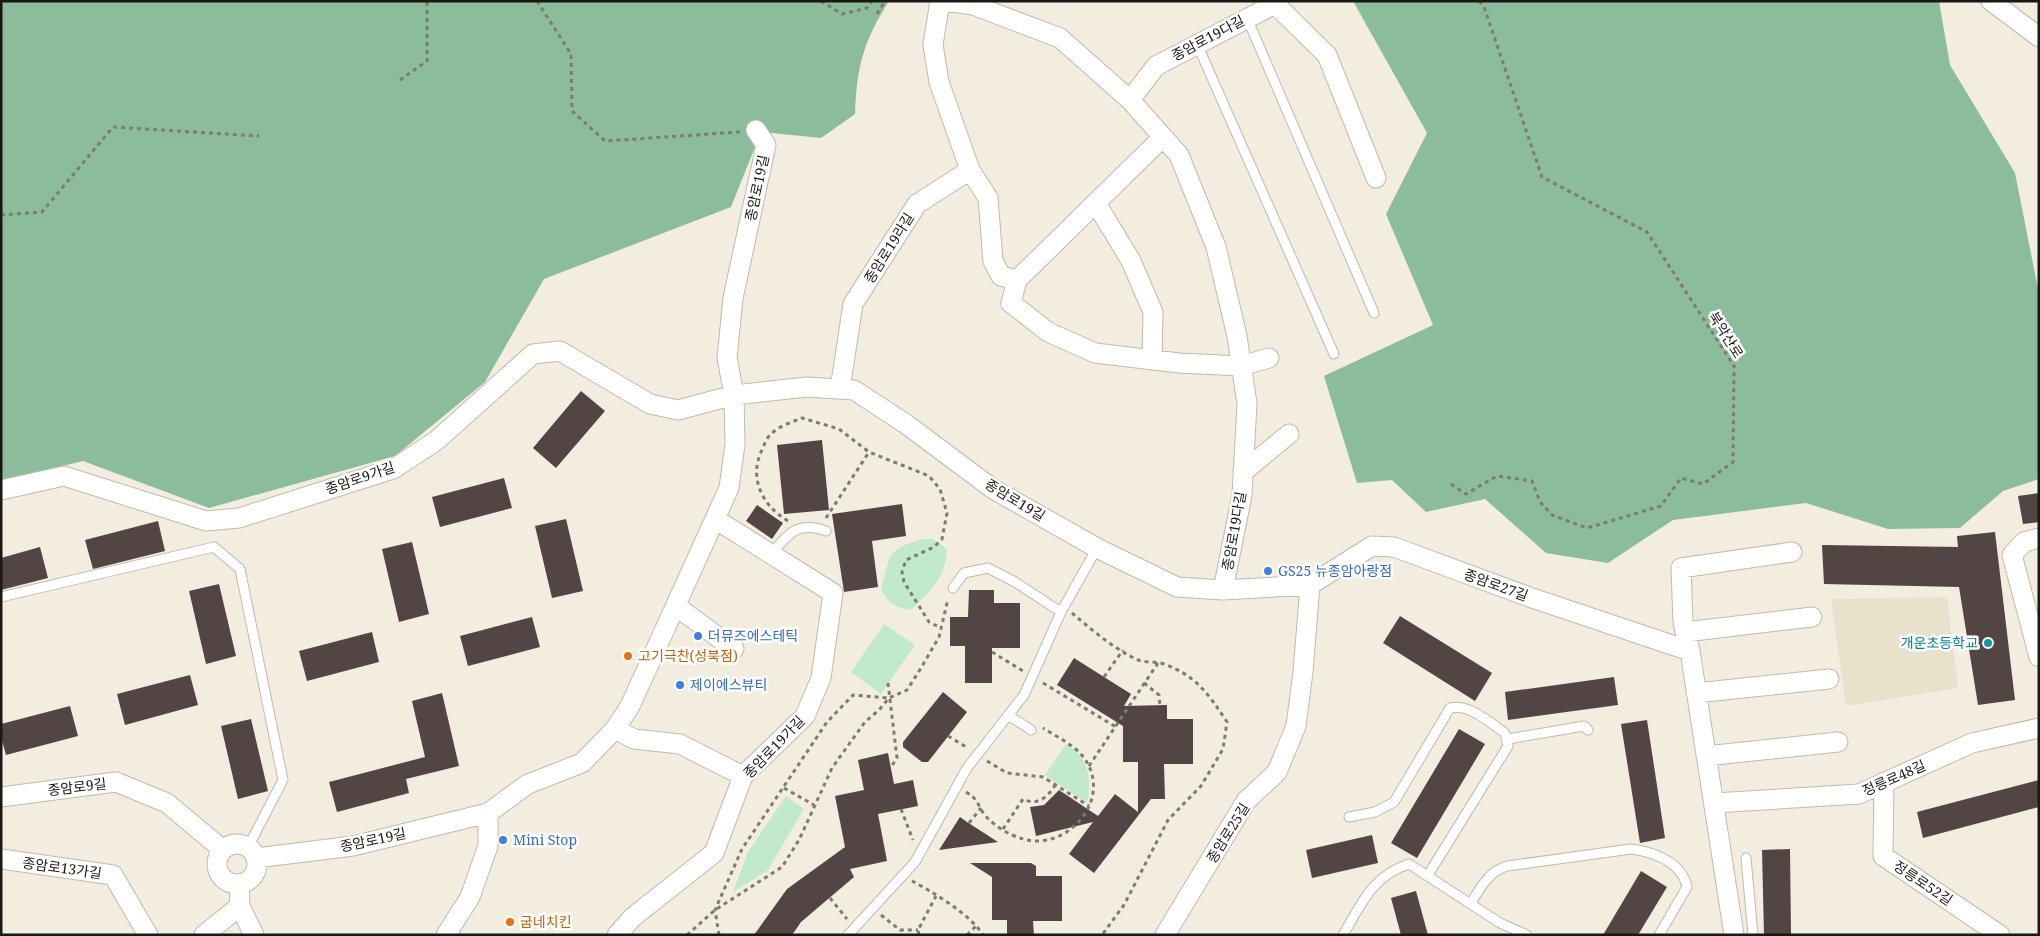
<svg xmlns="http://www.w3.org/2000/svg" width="2040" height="936" viewBox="0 0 2040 936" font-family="'Noto Serif','Noto Sans KR',serif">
<rect width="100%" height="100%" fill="#f2eddf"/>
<path fill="#e8e1cc" d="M1947,597L1958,688L1846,706L1831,599Z"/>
<path fill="#c1e9ce" d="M923,539H933L947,549C945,579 932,590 911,610C893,607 890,604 881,589C892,554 884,550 923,539Z
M884,624L915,645L881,694L851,672Z
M1066,744C1089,758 1092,778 1087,803L1045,775Z
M786,796L804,809L767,871L733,892L748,852Z"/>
<path fill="#8bbd9c" d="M1,1H889C863,42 857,66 855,114L821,138L761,132L731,207L544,279L485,382L395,456L209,508L83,461L1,481Z
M1353,1H1939L1950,65L2015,173L2039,294V479L2003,491L1960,528L1888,529L1806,503L1673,520L1608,563L1546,553L1485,499L1426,512L1392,480L1357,483L1324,376L1433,325L1386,214L1427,133Z"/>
<path fill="#524543" d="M581,391L605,411L556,468L533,448Z
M822,440L829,510L784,514L777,445Z
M504,478L512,508L440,527L432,497Z
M2039,493V522L2023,524L2018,496Z
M902,504L906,536L872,541L878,587L844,592L832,514Z
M757,505L783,523L772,539L746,521Z
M566,519L583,591L552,598L535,526Z
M158,521L165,551L93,569L85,540Z
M1995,532L2015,700L1978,705L1959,587L1824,584L1822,545L1958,547L1957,536Z
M412,542L429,614L399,622L382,549Z
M40,547L48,578L1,590V558Z
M219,584L236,656L206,664L189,591Z
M969,590H994V603H1020V648H992V683H965V646H950V617H968Z
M1400,616L1492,673L1475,701L1383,643Z
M532,617L540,647L468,666L460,636Z
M372,632L379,662L307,681L299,651Z
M1074,658L1131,694L1124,706L1167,705V719H1193V764H1164L1165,799H1151L1094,873L1069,854L1093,822L1036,836L1030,807L1044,805L1059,790L1098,816L1115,794L1138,812V762H1123V726L1057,685Z
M190,675L198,705L125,725L117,694Z
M1614,677L1618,705L1508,720L1505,692Z
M943,692L967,712L928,762H922L903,747V742Z
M442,693L459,766L406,779L409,793L337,812L329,782L425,757L412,701Z
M70,706L78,736L6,755L1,737V724Z
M251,719L268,791L238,799L221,726Z
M1647,720L1665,838L1640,843L1621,724Z
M1459,729L1485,744L1417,858L1391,843Z
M888,753L894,784L913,780L918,806L878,814L887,861L850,869L854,877L801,922L792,935H754L787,889L845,847L835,796L864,790L858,760Z
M2039,780V807L1923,838L1917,812Z
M960,817L967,822L998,842L939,850Z
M1372,835L1378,863L1312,878L1306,850Z
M1790,849L1791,935H1764L1762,850Z
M970,863H1031L1036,866V876H1062V921H1033L1034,935H1007V920H992V877Z
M1641,871L1667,887L1638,935H1603Z
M1416,891L1428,935H1401L1391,898Z"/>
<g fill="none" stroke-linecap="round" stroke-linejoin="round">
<g stroke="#bfbbad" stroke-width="11">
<path id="service" d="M1247,18L1374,313
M1197,44L1334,354
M771,555C788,533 798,521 826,531
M953,588L964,573L988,568L1015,582L1061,612
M1,597L214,547L240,569L283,780L248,847
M1008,715L1031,730
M1508,739L1584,726L1588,730
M1349,817L1375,812L1394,802L1450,708C1469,703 1490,723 1505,733L1508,746L1428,875
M1746,858L1753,935
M1471,903C1481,887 1488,872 1507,866L1631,849C1654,852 1682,862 1687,887L1659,935
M848,935L915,862L967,768L1024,695L1061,612L1097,548
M1343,935C1362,903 1372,876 1409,864L1500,923L1527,935"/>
</g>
<g stroke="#bfbbad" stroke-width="21">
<path id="minor" d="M940,1L933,45L939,82L970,170
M946,1L973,5L1060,38L1130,100L1179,155L1216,247L1237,336L1247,404L1242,495L1223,590
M1991,1L2039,37
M1130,100L1156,66L1275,4L1327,55L1376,178
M1096,203L1131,261L1153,312L1152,360
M1017,280L1011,303L1048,332L1095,353L1179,363L1241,366L1269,358
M1017,280L1163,137
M840,389L853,304L917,204L970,170L988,198L993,261L1001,276L1017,280
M1243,472L1289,434
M1,490L64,476L206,521L239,518L393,469L436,441L533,354L560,351L650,404L678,410L734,395L807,387L854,390L906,424L993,489L1097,548L1177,587L1223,590L1310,585L1372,546L1394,547L1532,598L1690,651
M2039,538L2024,542L2012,555L2039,657
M676,606L734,649
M1685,632L1812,617
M1696,693L1829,679
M615,729L634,739L680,744L743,776
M1706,756L1838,742
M1884,782L1883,856L2000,935
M1,797L116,782L167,803L223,850
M1714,803L1859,794L1972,743L2039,728
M217 864a20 20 0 1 1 40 0a20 20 0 1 1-40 0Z
M256,858L353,846L488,813L528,784L582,763L615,729L630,706L729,488L735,444L734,395L727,358L733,298L766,145L756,130
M1,859L113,875L148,935
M239,884L240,906L254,935
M204,935L240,906
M446,935L470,897L488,846V813
M617,935L633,917L714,853L743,776L805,716L821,678L833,593L715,519
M1165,935L1246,801L1277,772L1296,726L1303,672L1310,585
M1734,935L1690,651L1683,622L1681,568L1792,552"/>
</g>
<path stroke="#7e7b72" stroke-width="3" stroke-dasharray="4 4" stroke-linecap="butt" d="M537,1L571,54L572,111L605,141L740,132
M821,1L842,14L867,8L872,1
M877,14L885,1
M400,80L427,61V1
M1,215L42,212L113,127L259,136
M1451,484L1466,494L1497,476L1532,481L1540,502L1552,515L1587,528L1661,506L1681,478L1703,484L1733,462L1734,366L1647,232L1542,177L1484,7L1479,1
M826,518L869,452
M788,521C763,506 749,480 761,452C764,446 766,438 771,434C779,426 792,422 802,418L839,429L869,452L929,476L940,489L947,513L942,539L934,547L906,560L902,572L904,582L929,622L939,627
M1072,613C1092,630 1114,649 1138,660C1146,663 1156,661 1164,664C1197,676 1209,695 1227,722L1223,749L1201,786L1168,820L1124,905L1102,935
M992,652L1023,671
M1104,677L1123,650
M888,683L897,758L891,767
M1043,683L1116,727
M1144,683L1159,695L1160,706
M948,736L968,748
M987,761L1007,773L1043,777L1089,806
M1089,766L1158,663
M784,788L814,805
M966,792C976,798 977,802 982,811C990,824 1009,835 1023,839C1063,851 1108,807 1089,766C1080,747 1060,739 1043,728
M901,809L913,840
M969,823L981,808
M1003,829L1023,799C1037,807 1049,796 1055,785
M912,881C933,892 971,915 983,935
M830,898L847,919
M881,915L900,930H918
M687,935L715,910L782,867L799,840L832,768L865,722L879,710L889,698L907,690L921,668L939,637L948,599
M719,935L715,910L742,849L827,722L853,695L889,698
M919,935L918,930L936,896
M967,935L976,926"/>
<use href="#service" stroke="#fff" stroke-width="9"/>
<use href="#minor" stroke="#fff" stroke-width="19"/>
</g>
<g fill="#3f7fe0" stroke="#fff" stroke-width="2">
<circle cx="1268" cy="571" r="5"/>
<circle cx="698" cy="636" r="5"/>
<circle cx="680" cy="685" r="5"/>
<circle cx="503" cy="840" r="5"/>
</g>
<circle fill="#0f9aa8" stroke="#fff" stroke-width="2" cx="1988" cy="643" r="5"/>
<g fill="#e8710a" stroke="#fff" stroke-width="2">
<circle cx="628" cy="656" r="5"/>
<circle cx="510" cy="922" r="5"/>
</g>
<g text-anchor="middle" stroke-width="5" stroke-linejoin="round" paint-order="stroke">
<g font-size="14" fill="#1a1813" stroke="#fff">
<text transform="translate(1208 38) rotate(-28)" y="5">종암로19다길</text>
<text transform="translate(757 188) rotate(-78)" y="5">종암로19길</text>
<text transform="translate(889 248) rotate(-58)" y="5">종암로19라길</text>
<text transform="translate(1726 335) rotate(58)" y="5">북악산로</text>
<text transform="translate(360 478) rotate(-19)" y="5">종암로9가길</text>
<text transform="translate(1015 500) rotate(31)" y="5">종암로19길</text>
<text transform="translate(1234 531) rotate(-80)" y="5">종암로19다길</text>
<text transform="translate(1496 585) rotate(20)" y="5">종암로27길</text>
<text transform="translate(774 747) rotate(-46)" y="5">종암로19가길</text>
<text transform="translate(1894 778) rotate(-24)" y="5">정릉로48길</text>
<text transform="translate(77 787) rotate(-7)" y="5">종암로9길</text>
<text transform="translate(1228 833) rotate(-58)" y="5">종암로25길</text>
<text transform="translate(373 840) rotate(-12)" y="5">종암로19길</text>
<text transform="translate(62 868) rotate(8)" y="5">종암로13가길</text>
<text transform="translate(1923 883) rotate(34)" y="5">정릉로52길</text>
</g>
<g font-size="14" fill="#366cbe" stroke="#fff" text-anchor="start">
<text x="1278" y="576">GS25 뉴종암아랑점</text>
<text x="708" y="641">더뮤즈에스테틱</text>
<text x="690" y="690">제이에스뷰티</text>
<text x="513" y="845">Mini Stop</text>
</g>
<g font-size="14" fill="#0d838f" stroke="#fff" text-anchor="end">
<text x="1978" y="648">개운초등학교</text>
</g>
<g font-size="14" fill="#c56008" stroke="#fff" text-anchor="start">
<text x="638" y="661">고기극찬(성북점)</text>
<text x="520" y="927">굽네치킨</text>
</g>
</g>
<rect width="2040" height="936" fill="none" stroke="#1a1813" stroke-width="5"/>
</svg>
